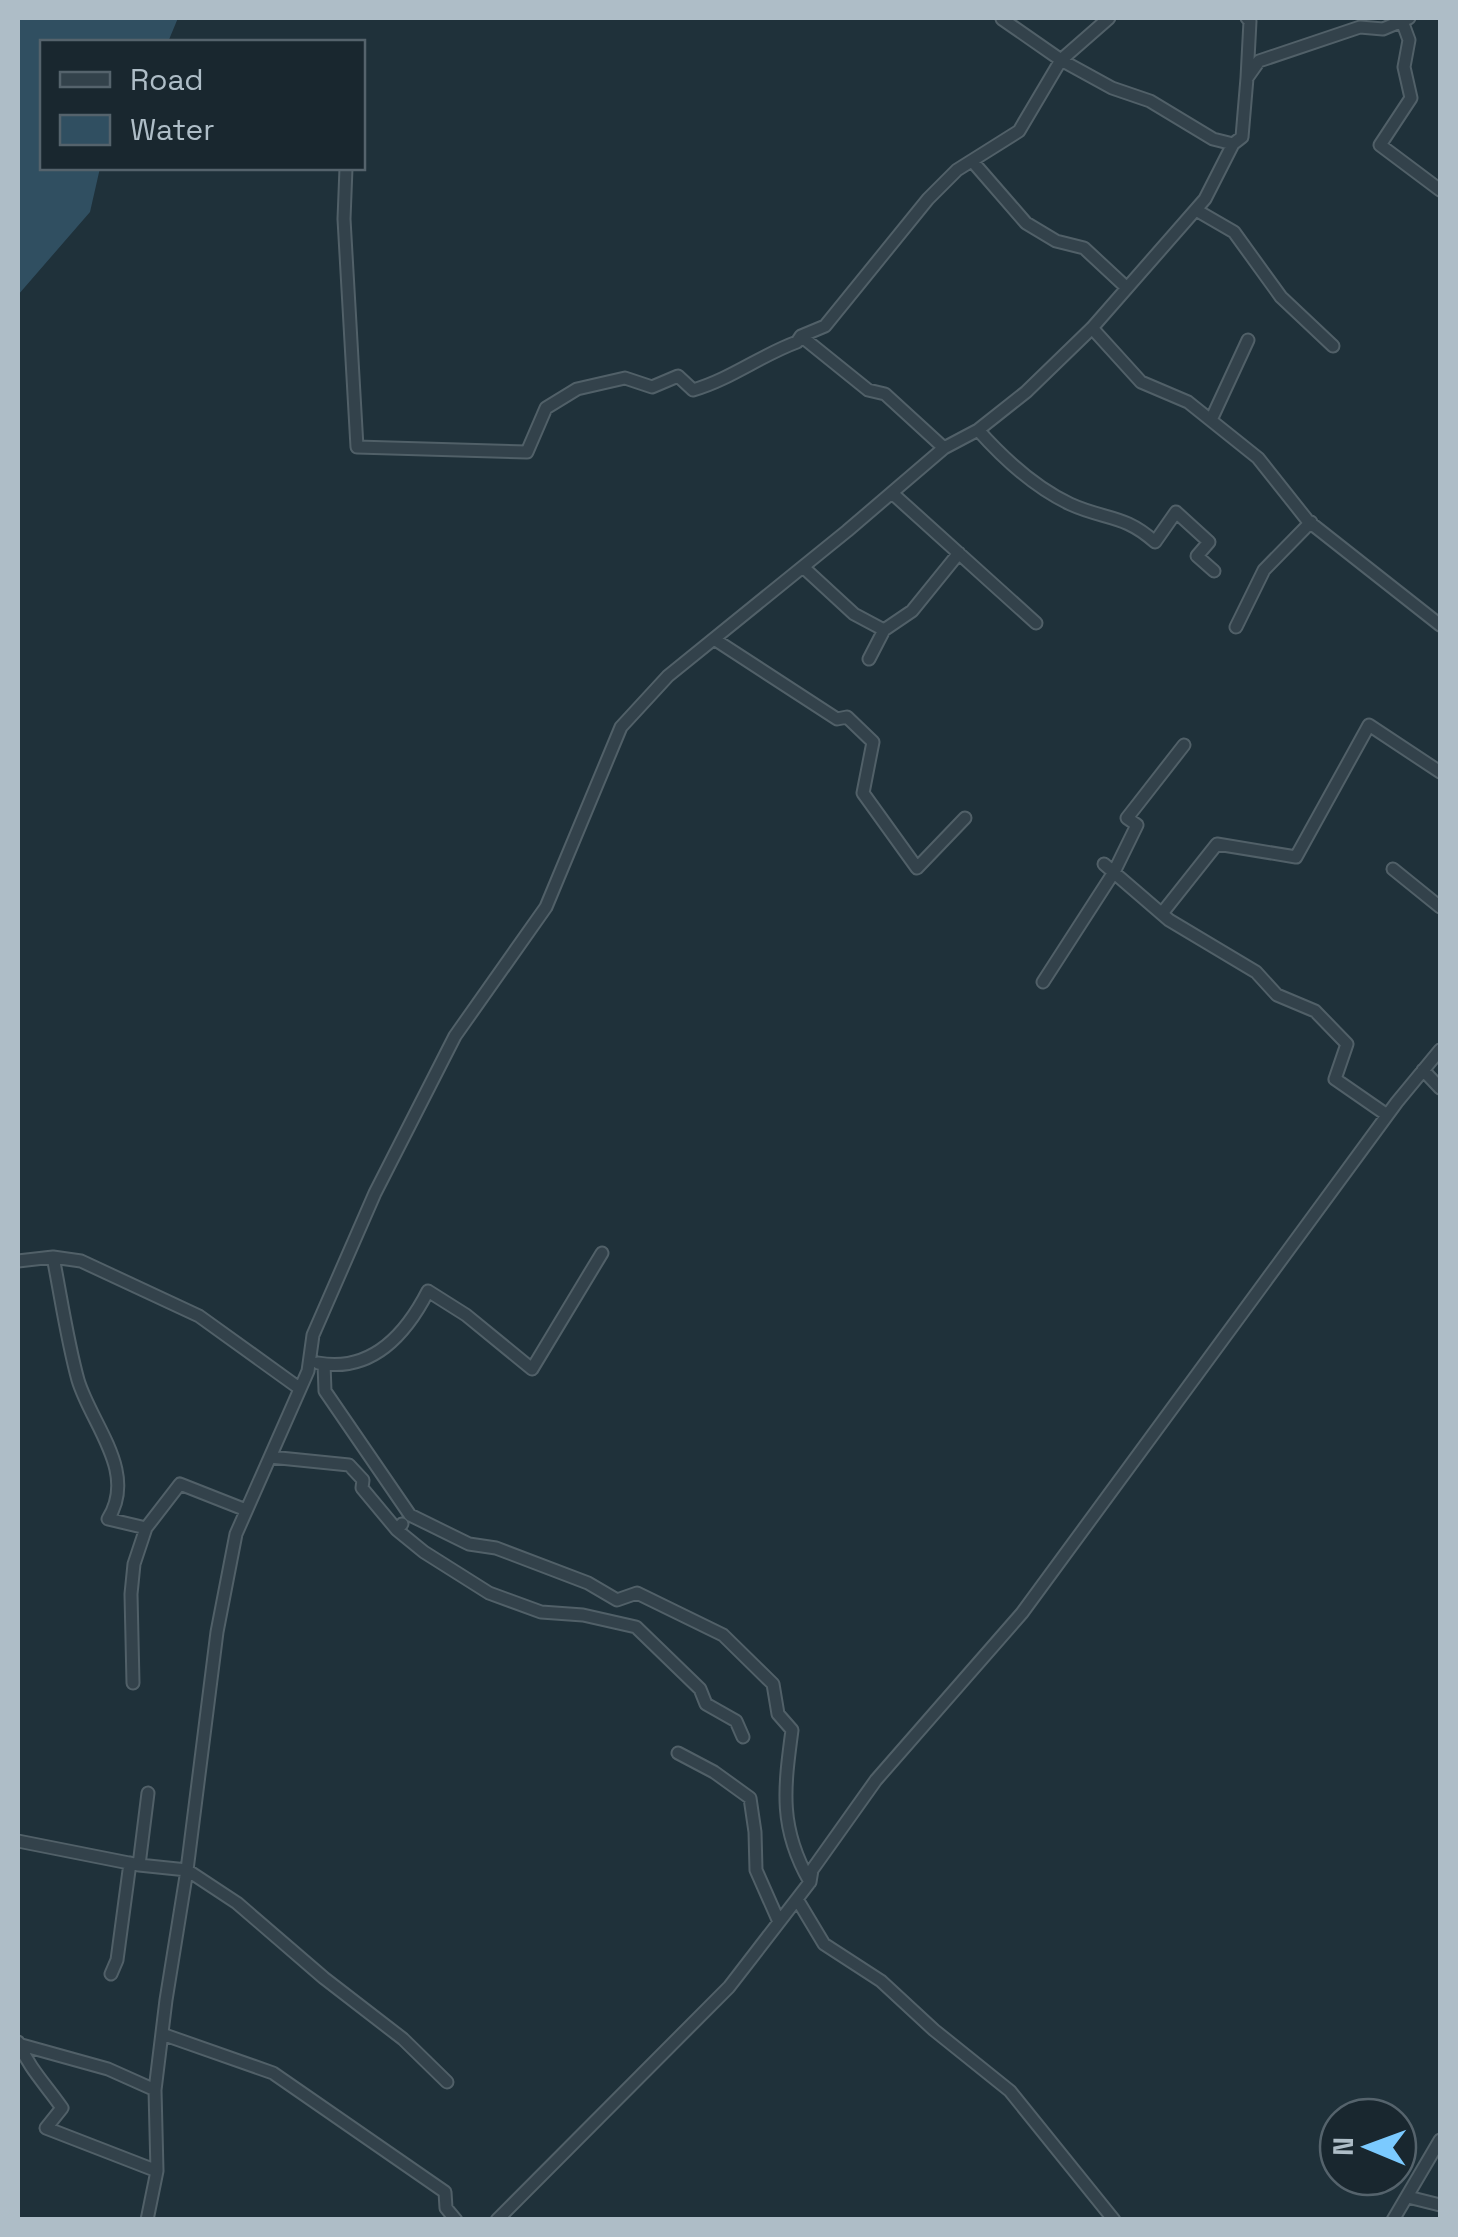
<svg xmlns="http://www.w3.org/2000/svg" width="1458" height="2237" viewBox="0 0 1458 2237" font-family="'Space Grotesk',sans-serif">
<rect width="100%" height="100%" fill="#1f313a"/>
<path fill="#304f61" d="M18,18H178L168,42H42V168H100L90,212L18,295Z"/>
<g fill="none" stroke-linecap="round" stroke-linejoin="round">
<g stroke="#516068" stroke-width="15">
<path id="minor" d="M1002,19L1061,60L1112,88L1150,101L1213,139L1233,144
M1402,21L1409,40L1404,67L1411,98L1380,145L1440,190
M1247,78L1250,21L1247,18
M973,162L1026,223L1056,241L1084,248L1127,288
M346,168L344,219L357,447L527,452L546,408L577,389L625,378L652,387L678,376L693,390C731,379 761,355 797,342L801,336L825,326L928,199L957,170L1019,131L1061,60L1109,18
M1196,210L1234,232L1281,297L1333,346
M1092,328L1141,382L1188,402L1258,458L1308,521L1440,625
M801,336L868,390L885,394L944,448
M1211,420L1248,340
M978,430C1003,458 1036,488 1070,504C1105,520 1124,514 1155,542L1176,512L1209,542L1197,556L1214,571
M892,493L1036,623
M803,567L854,614L884,630
M1236,627L1264,570L1311,522
M714,639L837,719L847,717L873,742L863,793L917,868L965,818
M869,659L884,630L912,611L959,553
M1104,864L1169,920L1256,972L1277,995L1315,1011L1347,1044L1335,1079L1387,1115
M1393,869L1440,907
M1163,912L1217,844L1296,857L1369,725L1440,772
M1043,982L1114,872L1137,825L1127,818L1184,745
M1423,1070L1440,1088
M53,1257C61,1297 67,1340 78,1380C91,1424 138,1472 108,1519L146,1528L134,1564L131,1594L133,1683
M18,1261L53,1257L81,1261L199,1316L299,1388
M318,1363C372,1373 406,1334 428,1291L466,1315L532,1369L602,1253
M324,1364L325,1391L410,1515L469,1544L496,1548L588,1583L617,1600L637,1593L723,1635L773,1684L778,1714L792,1730C784,1790 779,1828 810,1882
M270,1457L349,1465L363,1480L362,1488L397,1530L402,1524
M146,1528L180,1484L246,1510
M397,1530L424,1552L489,1593L541,1612L583,1615L636,1627L700,1689L706,1704L736,1721L743,1737
M678,1753L714,1772L750,1798L755,1832L756,1870L779,1922
M18,1841L139,1865L187,1870L237,1903L324,1978L403,2039L447,2082
M139,1865L148,1793
M797,1899L824,1944L881,1981L934,2030L1010,2091L1114,2220
M111,1974L117,1960L130,1863
M162,2034L273,2073L445,2192L446,2208L456,2220
M18,2042C29,2068 46,2085 62,2108L46,2128L157,2171
M18,2044L108,2069L155,2090
M1408,2197L1440,2205
M147,2220L157,2171L155,2090L166,2000L187,1870L217,1632L236,1534L308,1371L313,1335L375,1193L455,1036L546,907L621,727L668,676L847,531L944,448L978,430L1026,392L1092,328L1205,199L1233,144L1242,137L1247,78L1259,61L1360,27L1383,29L1409,18
M497,2220L729,1987L810,1882L812,1870L876,1780L1022,1613L1397,1102L1440,1050
M1393,2220L1440,2140"/>
</g>
<use href="#minor" stroke="#33424b" stroke-width="11"/>
</g>
<rect width="1458" height="2237" fill="none" stroke="#aebdc7" stroke-width="40"/>
<rect x="40" y="40" width="325" height="130" fill="#19272f" stroke="#55636c" stroke-width="2.5"/>
<rect x="60" y="72" width="50" height="15" fill="#33424b" stroke="#55636c" stroke-width="2.5"/>
<text x="130" y="90" font-size="30" fill="#aebdc7">Road</text>
<rect x="60" y="115" width="50" height="30" fill="#304f61" stroke="#55636c" stroke-width="2.5"/>
<text x="130" y="140" font-size="30" fill="#aebdc7">Water</text>
<g transform="translate(1368 2147) rotate(271)"><circle r="48" fill="#19272f" stroke="#55636c" stroke-width="2.5"/>
<path d="M0-8L18 38L0 25L-18 38Z" fill="#7bcaff"/>
<text y="-15" font-size="28" font-weight="bold" text-anchor="middle" fill="#aebdc7">N</text>
</g>
</svg>
